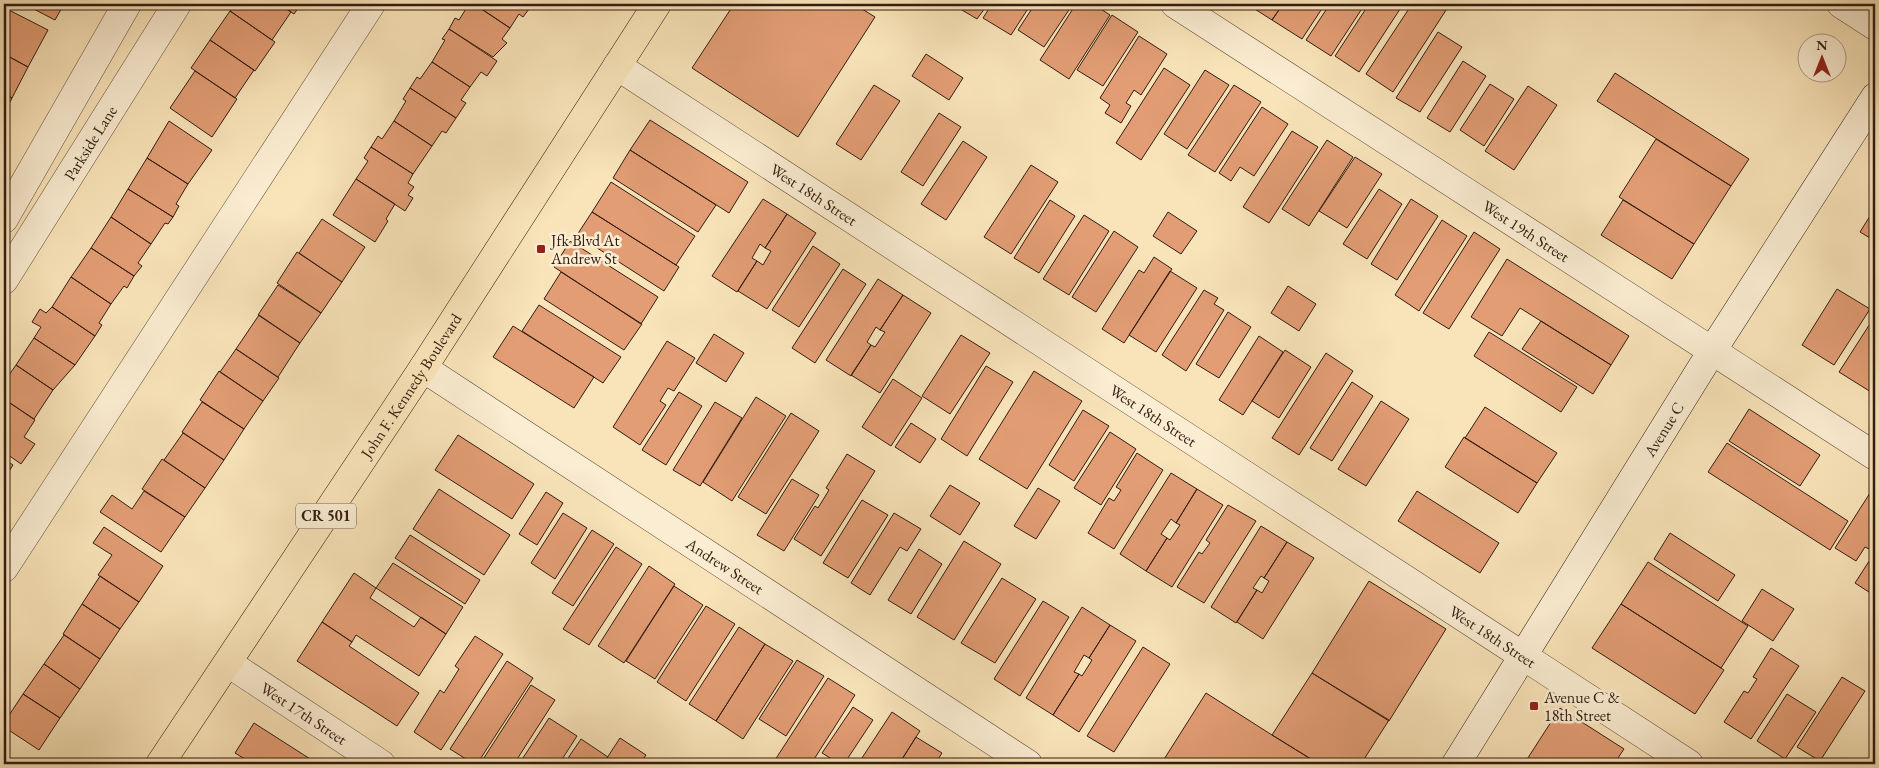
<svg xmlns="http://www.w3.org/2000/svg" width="1879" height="768" viewBox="0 0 1879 768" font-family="'EB Garamond',serif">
<rect width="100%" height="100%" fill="#f9e4b9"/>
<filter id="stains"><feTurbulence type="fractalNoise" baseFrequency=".004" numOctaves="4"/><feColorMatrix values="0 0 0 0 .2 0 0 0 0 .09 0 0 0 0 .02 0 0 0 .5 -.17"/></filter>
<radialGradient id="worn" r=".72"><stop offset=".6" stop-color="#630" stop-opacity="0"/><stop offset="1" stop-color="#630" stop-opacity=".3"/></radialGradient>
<path fill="#e29d74" stroke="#331c12" d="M24,4H64L55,20Z
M235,4H279L291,12L272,40L230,11Z
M279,4H301L294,14Z
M469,4H474L510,28L502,39L507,43L493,57L449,29L455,18L459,20Z
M474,4H527L525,7L529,9L523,17L519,14L510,28Z
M734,4H854L875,17L798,137L692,68Z
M952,4H988L977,19Z
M992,4H1031L1011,35L983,18Z
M1035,4H1073L1044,47L1018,30Z
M1076,4H1093L1110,15L1069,79L1040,60Z
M1247,4H1283L1272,20Z
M1283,4H1325L1302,39L1272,20Z
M1330,4H1365L1331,56L1306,40Z
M1369,4L1402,6L1359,72L1335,56Z
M1412,4H1450L1393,92L1366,74Z
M5,8L48,30L28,67L4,54Z
M230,11L275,42L255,71L210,40Z
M1112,15L1138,32L1103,86L1077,70Z
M449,29L497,61L487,76L481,72L470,87L432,62L445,40L442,39Z
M1438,32L1462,47L1420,112L1396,98Z
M1139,36L1167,54L1141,95L1134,90L1126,103L1131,106L1121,123L1105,113L1110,105L1100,98Z
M210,40L254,70L235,98L191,68Z
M4,54L28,67L12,98L4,93Z
M926,54L963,78L949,100L912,76Z
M1463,61L1486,76L1450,132L1427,118Z
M432,62L470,87L461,100L466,103L456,118L410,88L417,77L420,79Z
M1164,68L1190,85L1141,160L1116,143Z
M1205,70L1229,85L1187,149L1164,134Z
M195,71L237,99L212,137L170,108Z
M1615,73L1749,159L1731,186L1597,101Z
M1490,84L1514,99L1484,146L1460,130Z
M874,85L900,101L861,160L836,144Z
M1234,85L1261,102L1215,172L1188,155Z
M1528,86L1557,105L1514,170L1485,151Z
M410,88L456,118L446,133L442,131L432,146L394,121L406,101L403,99Z
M4,93L12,98L4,114Z
M1262,107L1288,124L1254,176L1240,167L1231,181L1219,173Z
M939,113L961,127L923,186L901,172Z
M650,120L748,182L729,213L630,150Z
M169,121L212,150L188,184L147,158Z
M394,121L432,146L413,174L371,147L378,136L382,139Z
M1292,131L1318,147L1269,223L1243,207Z
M1656,139L1731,186L1694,244L1619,197Z
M1327,140L1353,157L1309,226L1282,209Z
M963,141L987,157L946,220L921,204Z
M371,147L413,174L408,183L414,187L408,195L413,198L405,211L356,179L368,161L364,158Z
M630,150L716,205L698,232L613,178Z
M1355,157L1382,174L1347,228L1319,211Z
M147,158L188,184L176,204L179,206L173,217L128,189Z
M1031,165L1058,182L1011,254L984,237Z
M356,179L395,204L386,219L388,221L375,242L333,215Z
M611,182L695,236L676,265L592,212Z
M128,189L173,217L168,224L165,223L151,244L111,217Z
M1379,189L1402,204L1367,259L1343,244Z
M763,199L787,214L765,248L760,244L752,258L757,261L737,292L712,276Z
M1411,199L1438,216L1397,280L1371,264Z
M1050,200L1075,216L1039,273L1014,258Z
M1623,200L1694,244L1672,279L1601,235Z
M1875,208V241L1860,232Z
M592,212L679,267L664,291L577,235Z
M1168,212L1197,231L1181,254L1153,236Z
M787,214L816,233L767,309L738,291L757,261L763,265L771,251L765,248Z
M1084,215L1109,231L1069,295L1043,279Z
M111,217L151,244L138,263L142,266L134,276L91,248Z
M322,219L365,247L342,282L299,253Z
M1442,220L1467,236L1419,311L1395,295Z
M1114,231L1138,247L1096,312L1072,297Z
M1474,232L1500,249L1449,329L1423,313Z
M570,241L658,297L641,324L554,267Z
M813,246L840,264L799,327L772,310Z
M91,248L134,276L127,288L124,286L111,304L71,277Z
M297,252L342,282L321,313L277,283Z
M1154,257L1172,269L1124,343L1102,329L1139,270L1144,273Z
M1507,259L1629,336L1611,365L1520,308L1502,336L1471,317Z
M843,269L866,284L815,363L792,348Z
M1170,271L1197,288L1156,352L1129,335Z
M561,272L642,324L624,350L544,299Z
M1875,272V286L1869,282Z
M71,277L111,304L99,323L102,325L95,336L52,307Z
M878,279L903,295L880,330L876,327L867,342L871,345L851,376L826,360Z
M278,285L321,313L300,343L258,315Z
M1288,286L1316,304L1299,331L1271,313Z
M1837,289L1870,309L1834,365L1802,345Z
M1204,290L1218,298L1214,304L1224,310L1186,371L1162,355Z
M903,295L931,313L880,393L851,375L871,345L875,347L885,332L880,330Z
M539,305L621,357L603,383L522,331Z
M52,307L95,336L75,365L34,338L41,327L32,322L40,309L46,313Z
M1228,312L1251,327L1219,378L1196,364Z
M259,315L300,343L278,377L236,349Z
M1875,316V385L1871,392L1839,372Z
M1541,321L1611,365L1593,394L1522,349Z
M513,326L594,377L574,408L493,357Z
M1489,332L1577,387L1561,412L1474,356Z
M714,334L744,353L726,382L696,363Z
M961,335L990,353L950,414L922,396Z
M1259,336L1283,352L1243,415L1219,400Z
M34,338L75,365L53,390L16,365Z
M667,341L695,358L674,391L668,388L660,401L666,405L640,445L613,427Z
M236,349L279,378L263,401L220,372Z
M1285,350L1311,367L1279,418L1252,401Z
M1326,353L1353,371L1299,455L1272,438Z
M16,365L53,390L34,419L4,399V382Z
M986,366L1013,382L967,456L941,439Z
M219,371L263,401L244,429L200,400Z
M1034,371L1082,401L1027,489L979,459Z
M893,379L922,398L891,446L862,427Z
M1352,382L1373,396L1332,461L1310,448Z
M679,392L702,406L666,465L642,450Z
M756,397L786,416L732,501L703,482Z
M4,399L35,420L24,437L35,444L21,464L4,452Z
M1381,401L1409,419L1366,486L1338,469Z
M202,402L244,429L224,460L182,432Z
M715,402L742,418L700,486L673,470Z
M1485,407L1557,453L1537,483L1465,438Z
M1749,409L1820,455L1800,486L1729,441Z
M1083,410L1109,426L1074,481L1049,465Z
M791,413L819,431L766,514L738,497Z
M911,423L936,439L920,463L895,447Z
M1110,432L1136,449L1101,505L1074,488Z
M183,433L224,460L205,488L164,460Z
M458,435L534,484L512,519L435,470Z
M1464,437L1537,483L1518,513L1445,467Z
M1727,443L1848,521L1830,550L1708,472Z
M1137,453L1163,470L1114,549L1088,533L1109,498L1114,501L1121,490L1116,487Z
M847,454L875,471L821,556L794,539L815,506L818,508L829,490L826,488Z
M4,459L13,465L4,479Z
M162,459L205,488L185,517L142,489Z
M1171,473L1197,489L1176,523L1171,519L1161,534L1167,538L1146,571L1120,554Z
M792,479L819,495L784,551L757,535Z
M950,485L980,503L960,535L930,516Z
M1038,488L1060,501L1036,539L1014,526Z
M439,489L510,535L484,575L413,529Z
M1197,489L1223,505L1172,587L1146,571L1167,538L1170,540L1180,525L1176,523Z
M144,491L185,517L161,552L100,512L112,495L132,509Z
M1417,491L1499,543L1480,573L1398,521Z
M546,492L563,503L537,545L519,534Z
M1870,493L1875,496V552L1865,547L1856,561L1835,548Z
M862,500L888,515L848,578L823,563Z
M1228,505L1256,521L1204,603L1177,587L1199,552L1202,554L1210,543L1206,540Z
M563,513L587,528L555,579L531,563Z
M894,513L921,529L907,551L900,547L870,595L851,583Z
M1261,526L1287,542L1264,578L1261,576L1253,588L1257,590L1236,623L1211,607Z
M104,527L163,566L139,602L98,575L112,555L93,543Z
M592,530L614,544L573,606L552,593Z
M1670,533L1735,575L1718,601L1654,559Z
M410,535L480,580L465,604L395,558Z
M964,541L1001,564L954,640L917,617Z
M1287,542L1314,558L1263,639L1237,622L1257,590L1262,593L1269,581L1264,578Z
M616,547L642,564L589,645L563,629Z
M919,549L942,564L911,614L888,600Z
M1875,552V596L1855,583Z
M1648,562L1748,626L1721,668L1621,604Z
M393,563L463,607L446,634L376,588Z
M649,566L675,584L624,663L598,646Z
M354,573L376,588L370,598L414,627L421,617L446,634L419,676L356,635L352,642L322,622Z
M100,576L139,602L120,629L82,604Z
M1002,578L1036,599L995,663L961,643Z
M1369,581L1446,629L1389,721L1312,673Z
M674,586L703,605L655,679L626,661Z
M1762,589L1794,609L1773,641L1742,621Z
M1043,601L1069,617L1020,696L994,679Z
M82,604L120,629L100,659L63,634Z
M1621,604L1724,670L1695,714L1592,648Z
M706,606L735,624L686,701L657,682Z
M1082,607L1110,625L1089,658L1084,655L1074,672L1079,674L1053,715L1026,698Z
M322,622L352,642L349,646L419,693L397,726L297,661Z
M1110,625L1136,641L1079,732L1053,715L1079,674L1082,676L1092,660L1089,658Z
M739,627L765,644L716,721L689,704Z
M64,635L100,659L80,689L44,664Z
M475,636L503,654L441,750L414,732L440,690L444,693L459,669L455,666Z
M765,644L793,661L743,739L716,721Z
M1143,647L1170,664L1114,752L1087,736Z
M1771,648L1799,666L1751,739L1724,722L1744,691L1748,693L1757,679L1753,677Z
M797,660L824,676L786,736L759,719Z
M507,661L533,678L477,764H474L450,749Z
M44,664L80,689L60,718L23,694Z
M1312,673L1389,720L1361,764H1319L1272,735Z
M1842,677L1865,691L1820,761L1797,747Z
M828,678L855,695L811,764H781L775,760Z
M531,685L555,700L514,764H480Z
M1206,693L1272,735L1319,764H1161Z
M23,694L60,718L39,750L4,727V723Z
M1787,694L1816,712L1785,759L1757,741Z
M853,707L873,720L844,764H840L822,753Z
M1560,708L1624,749L1614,764H1524Z
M892,712L920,731L916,737L899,764H858Z
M549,718L577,736L559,764H519Z
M254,723L318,764H253L235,753Z
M916,737L942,753L935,764H899Z
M620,738L646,755L640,764H603Z
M581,739L608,757L603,764H564Z"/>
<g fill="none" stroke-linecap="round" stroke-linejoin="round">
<g stroke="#644e3c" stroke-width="29">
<g id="street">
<path id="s1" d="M1175,4L1875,456"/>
<path d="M1841,4L1875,26"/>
<path id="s2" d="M617,66L1689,764"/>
<path d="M4,219L127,4"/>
<path id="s3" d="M4,280L177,4"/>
<path id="s4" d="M423,368L1028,764"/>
<path d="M4,568L371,4"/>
<path id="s5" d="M228,663L381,764"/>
</g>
</g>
<g stroke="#331c12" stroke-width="29">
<g id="secondary">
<path id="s6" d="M1456,764L1712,351L1875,97"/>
</g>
</g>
<g stroke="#331c12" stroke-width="29">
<g id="primary">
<path id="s7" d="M160,764L423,368L657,4"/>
</g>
</g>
<use href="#street" stroke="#fbedd2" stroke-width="28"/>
<use href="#secondary" stroke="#fbedd2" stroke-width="28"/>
<use href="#primary" stroke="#f9e4b9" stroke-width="28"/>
</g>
<g fill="#8f2418" stroke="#fbedd2" stroke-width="2">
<rect x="536" y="244" width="10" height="10" rx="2.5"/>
<rect x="1529" y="701" width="10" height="10" rx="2.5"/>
</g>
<g text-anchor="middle" stroke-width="5" stroke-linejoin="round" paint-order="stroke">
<rect fill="#fbedd2" stroke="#6f5b4c" stroke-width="1" x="296" y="503.5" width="60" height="25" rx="4"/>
<g font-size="15" font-weight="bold" fill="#331c12">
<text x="326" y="521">CR 501</text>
</g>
<g font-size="16" fill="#331c12" stroke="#fbedd2">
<text dy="6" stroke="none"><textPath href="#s3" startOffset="162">Parkside Lane</textPath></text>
<text dy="6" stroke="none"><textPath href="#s2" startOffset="235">West 18th Street</textPath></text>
<text dy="6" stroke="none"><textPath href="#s1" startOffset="418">West 19th Street</textPath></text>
<text dy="6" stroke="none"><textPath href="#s7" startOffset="454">John F. Kennedy Boulevard</textPath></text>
<text dy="6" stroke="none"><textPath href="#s2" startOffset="640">West 18th Street</textPath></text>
<text dy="6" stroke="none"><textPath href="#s6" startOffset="394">Avenue C</textPath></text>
<text dy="6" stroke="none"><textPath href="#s4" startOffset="361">Andrew Street</textPath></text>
<text dy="6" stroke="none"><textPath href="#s2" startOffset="1045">West 18th Street</textPath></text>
<text dy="6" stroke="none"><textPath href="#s5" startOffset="91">West 17th Street</textPath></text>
</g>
<g font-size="16" fill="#331c12" stroke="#fbedd2" text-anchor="start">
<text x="551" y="246">Jfk Blvd At<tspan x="551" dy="18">Andrew St</tspan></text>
<text x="1544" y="703">Avenue C &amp;<tspan x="1544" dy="18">18th Street</tspan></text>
</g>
</g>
<rect width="1879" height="768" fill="none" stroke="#f9e4b9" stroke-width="20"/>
<rect x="5" y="5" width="1869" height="758" fill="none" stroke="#331c12" stroke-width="2.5"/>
<rect x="10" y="10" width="1859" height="748" fill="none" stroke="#331c12"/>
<g transform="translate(1822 58)"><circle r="24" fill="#fbedd2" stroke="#ab9985"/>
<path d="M0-4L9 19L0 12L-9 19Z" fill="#8f2418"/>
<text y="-8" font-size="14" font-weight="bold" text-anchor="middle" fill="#331c12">N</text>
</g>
<rect width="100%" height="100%" filter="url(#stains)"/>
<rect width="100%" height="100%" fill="url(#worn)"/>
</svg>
